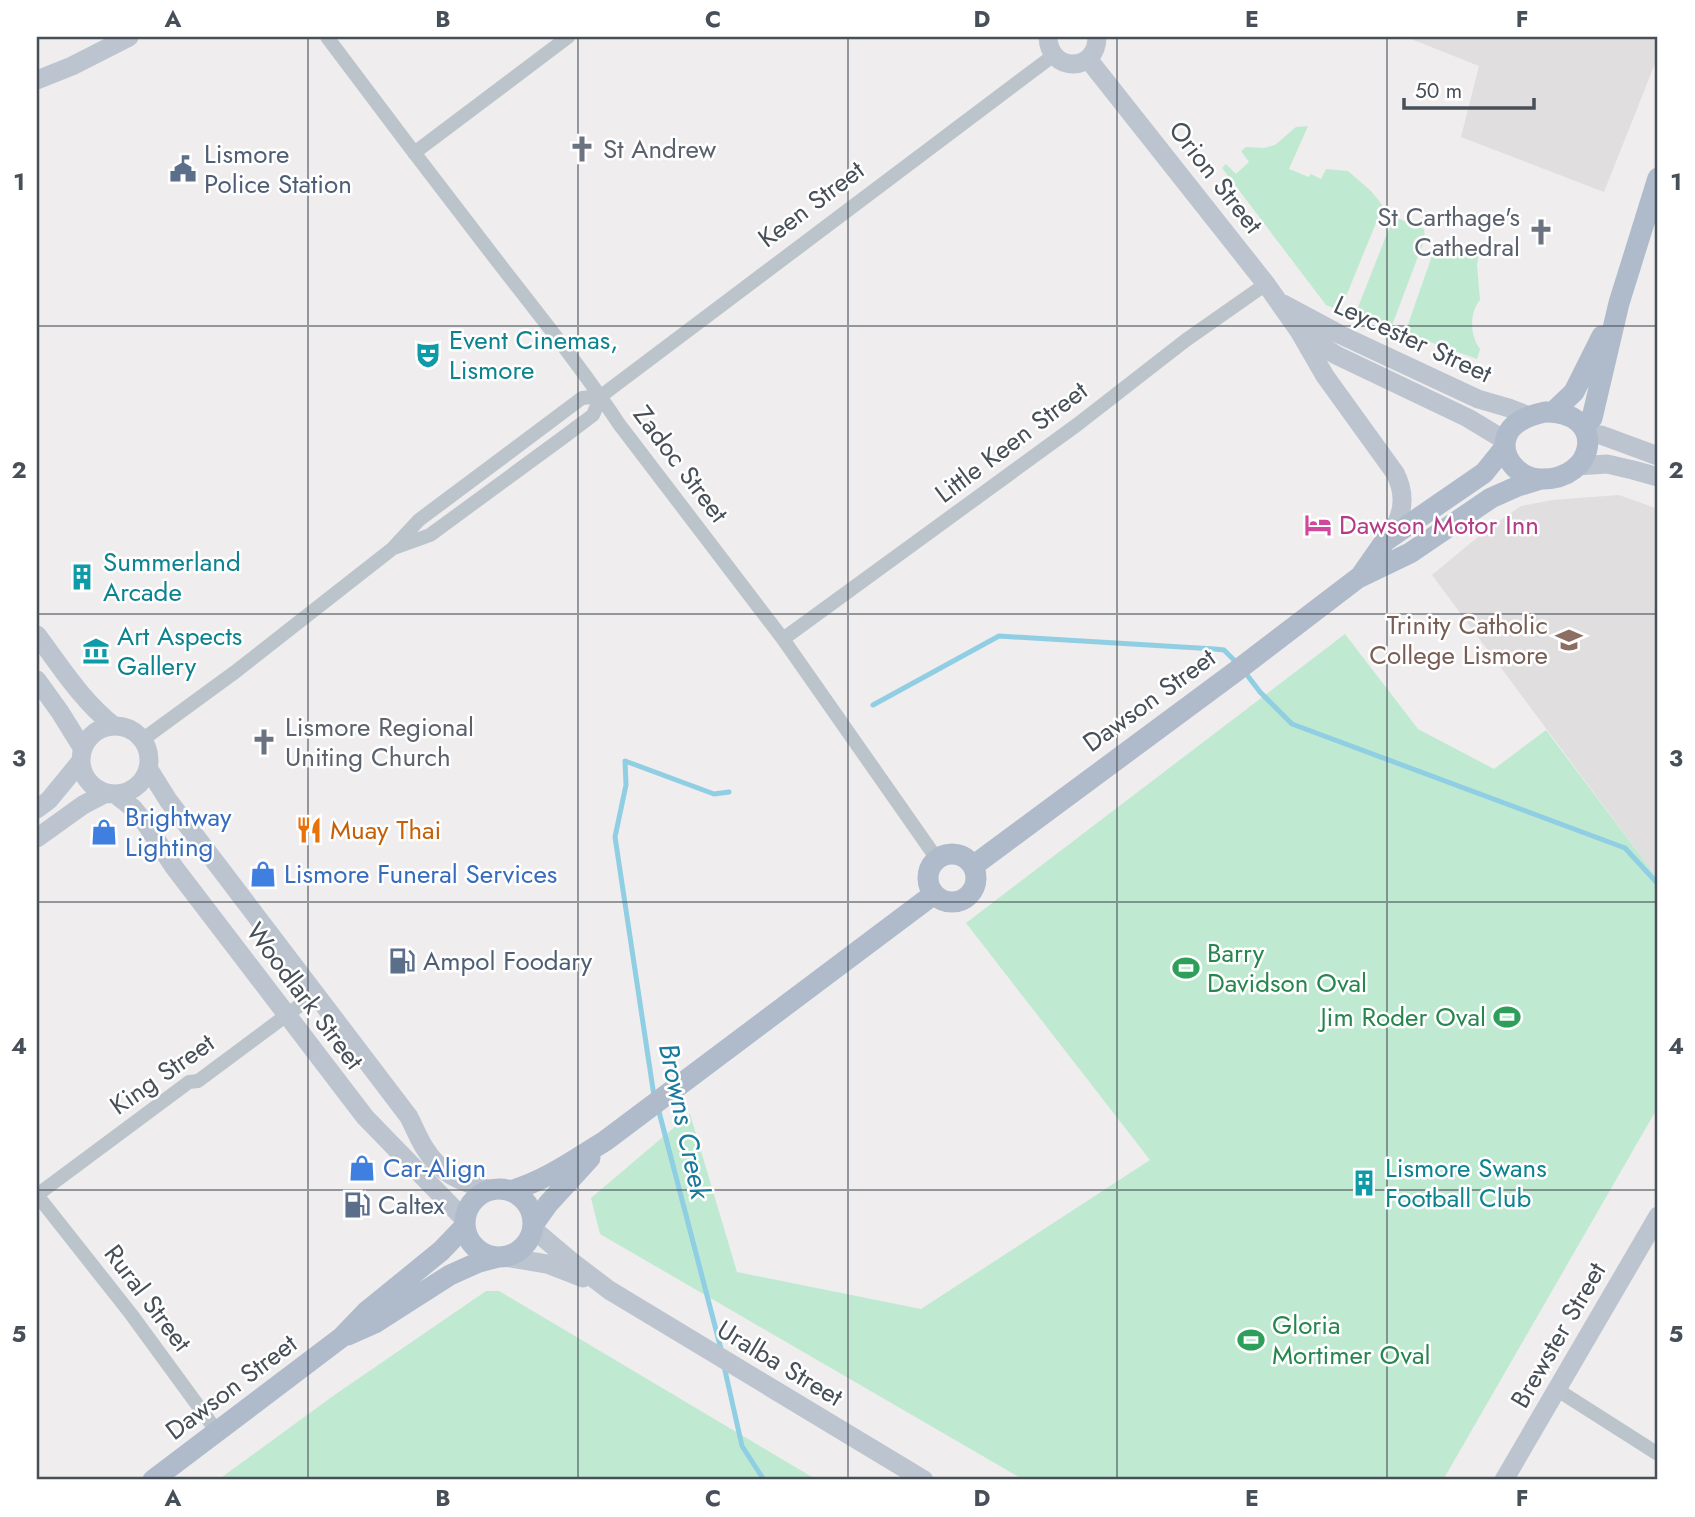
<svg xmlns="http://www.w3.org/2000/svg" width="1695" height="1517" viewBox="0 0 1695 1517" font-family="Jost,sans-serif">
<rect width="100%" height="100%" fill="#efeded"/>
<path fill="#e0dede" d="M1406,37H1658V56L1604,192L1461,137L1479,66Z
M1619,495L1658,509V879L1432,575L1485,531L1521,506L1552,500Z"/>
<path fill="#bfead1" d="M1308,126L1289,169L1309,177L1311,174L1321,179L1326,169L1348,171L1371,191L1383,206L1340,311L1326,305L1222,168L1226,164L1236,174L1249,162L1241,151L1246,147L1264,148L1275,145L1296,127Z
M1400,219L1424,229L1425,238L1391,328L1355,315L1388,231L1394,221Z
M1443,242L1455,244L1479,252L1477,265L1480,300C1469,313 1470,336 1480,349L1477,359L1405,333L1433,253L1438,244Z
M1345,634L1418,729L1494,769L1546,730L1658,879V1107L1443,1480H1024L600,1234L591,1198L690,1114L737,1272L921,1309L1150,1160L966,923Z
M486,1291H499L817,1480H218L333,1396Z"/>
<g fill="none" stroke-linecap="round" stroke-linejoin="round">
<path stroke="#8fcee3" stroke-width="5" d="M1244,671L1260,692L1292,724L1625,848L1658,884
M873,705L999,636L1215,649L1224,650L1237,663
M654,1096L615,837L626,785L625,761L714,794L729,792
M658,1108L721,1349
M724,1366L742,1446L764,1480"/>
<path stroke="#bcc4cb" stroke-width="14" d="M327,37C383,112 440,187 498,262C539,315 582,368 619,424L783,639L937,859
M414,153L568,37
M394,548L430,535L565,436L593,415L601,396
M783,639L1078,424L1186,340L1266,284
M142,740L235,672L392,549L419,520L582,398L601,396L1054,55
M37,1195L189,1082L198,1081L315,994
M37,1195L131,1314L218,1433
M1556,1389L1658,1454"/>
<path stroke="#bcc5cf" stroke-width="19" d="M1048,37C1049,73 1097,73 1097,37
M1088,59L1266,284L1299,331L1325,376L1395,473C1408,498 1402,519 1386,541
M37,80L72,66L129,37
M1283,304L1341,335L1478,399L1509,408L1529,416
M1303,334L1336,355L1468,418L1506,441
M1588,435H1601L1658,456
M1577,466L1607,464L1633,470L1658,477
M37,635C61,667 82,701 114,726
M37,680L60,712L83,749
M81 760a34 34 0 1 1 68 0a34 34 0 1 1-68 0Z
M148,768L168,800L409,1117C414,1127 418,1137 424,1147C440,1174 462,1183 491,1190
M115,794L133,808L146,824L174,867L365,1117L465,1220
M37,809L49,800L81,761
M37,838L83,805L106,793
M533,1229L571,1261L609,1290L924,1480
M504,1257L547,1264L583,1278
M1504,1480L1658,1216"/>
<path stroke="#afbbca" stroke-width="21" d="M1545,412C1608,411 1597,481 1540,479C1519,478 1497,456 1508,433C1515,420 1531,415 1545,412Z
M1553,412L1574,392L1602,336
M1584,428L1592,418L1619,303L1658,178
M1362,574L1385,541L1484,473L1505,447
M928 878a24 24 0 1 1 48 0a24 24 0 1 1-48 0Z
M973,866L1235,672L1358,578L1410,553L1491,498L1518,486L1541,479
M465 1223a34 34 0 1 1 68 0a34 34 0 1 1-68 0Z
M510,1191C545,1181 574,1160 605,1141L934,894
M533,1225L548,1204L590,1158
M348,1335L375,1323L450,1275L479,1262L498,1257
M153,1480L342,1337L366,1312L441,1251L465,1226"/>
</g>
<path fill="none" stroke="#474f58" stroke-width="2" stroke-opacity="0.55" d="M308,37V1480M578,37V1480M848,37V1480M1117,37V1480M1387,37V1480M37,326H1658M37,614H1658M37,902H1658M37,1190H1658"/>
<defs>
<g id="church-bare" transform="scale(2.1)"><path d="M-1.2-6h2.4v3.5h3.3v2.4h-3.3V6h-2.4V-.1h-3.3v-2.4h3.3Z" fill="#6b7280" stroke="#fff" stroke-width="2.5" paint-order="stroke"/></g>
<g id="civic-bare" transform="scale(2.1)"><path d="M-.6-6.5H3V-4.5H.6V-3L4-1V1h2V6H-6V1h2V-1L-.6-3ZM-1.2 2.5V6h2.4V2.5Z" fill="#5c6f8a" stroke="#fff" stroke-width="2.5" paint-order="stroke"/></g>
<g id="theatre-bare" transform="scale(2.1)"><path d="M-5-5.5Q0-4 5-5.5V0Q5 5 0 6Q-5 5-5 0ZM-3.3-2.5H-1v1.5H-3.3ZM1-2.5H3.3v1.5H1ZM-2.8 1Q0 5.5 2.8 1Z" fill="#0f9aa8" stroke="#fff" stroke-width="2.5" paint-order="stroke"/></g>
<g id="hotel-bare" transform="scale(2.1)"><path d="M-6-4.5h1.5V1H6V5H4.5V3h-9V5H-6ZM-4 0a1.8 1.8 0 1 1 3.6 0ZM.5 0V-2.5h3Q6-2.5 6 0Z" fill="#d1479c" stroke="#fff" stroke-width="2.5" paint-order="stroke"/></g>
<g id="building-bare" transform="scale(2.1)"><path d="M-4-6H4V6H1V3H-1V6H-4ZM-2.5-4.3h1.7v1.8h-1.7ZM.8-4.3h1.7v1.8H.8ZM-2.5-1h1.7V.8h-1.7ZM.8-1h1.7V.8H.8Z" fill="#0f9aa8" stroke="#fff" stroke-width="2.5" paint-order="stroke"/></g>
<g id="school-bare" transform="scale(2.1)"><path d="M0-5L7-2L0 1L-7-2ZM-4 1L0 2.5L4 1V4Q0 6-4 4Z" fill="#8d6e63" stroke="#fff" stroke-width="2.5" paint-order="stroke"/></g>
<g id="museum-bare" transform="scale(2.1)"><path d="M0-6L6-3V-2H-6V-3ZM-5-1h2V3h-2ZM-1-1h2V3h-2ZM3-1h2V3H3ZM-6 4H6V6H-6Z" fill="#0f9aa8" stroke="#fff" stroke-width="2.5" paint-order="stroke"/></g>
<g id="restaurant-bare" transform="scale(2.1)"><path d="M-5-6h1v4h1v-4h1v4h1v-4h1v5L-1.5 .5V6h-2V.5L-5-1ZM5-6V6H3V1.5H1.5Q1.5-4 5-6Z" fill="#e8710a" stroke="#fff" stroke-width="2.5" paint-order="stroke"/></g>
<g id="shop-bare" transform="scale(2.1)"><path d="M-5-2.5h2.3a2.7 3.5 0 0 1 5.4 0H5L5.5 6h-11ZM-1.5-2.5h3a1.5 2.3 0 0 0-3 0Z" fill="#3f7fe0" stroke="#fff" stroke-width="2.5" paint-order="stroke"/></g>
<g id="fuel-bare" transform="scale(2.1)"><path d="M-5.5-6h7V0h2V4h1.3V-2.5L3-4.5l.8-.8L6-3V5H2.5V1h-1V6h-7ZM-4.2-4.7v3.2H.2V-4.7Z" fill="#5c6f8a" stroke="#fff" stroke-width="2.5" paint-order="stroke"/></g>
<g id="stadium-bare" transform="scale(2.1)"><path d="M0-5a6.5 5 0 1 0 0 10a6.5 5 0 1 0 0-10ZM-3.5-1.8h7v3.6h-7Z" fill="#2e9e5b" stroke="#fff" stroke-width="2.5" paint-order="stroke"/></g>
</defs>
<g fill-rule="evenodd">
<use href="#church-bare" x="582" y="149"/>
<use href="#civic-bare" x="183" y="169"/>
<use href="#church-bare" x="1541" y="232"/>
<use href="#theatre-bare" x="428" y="355"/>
<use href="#hotel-bare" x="1318" y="525"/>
<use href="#building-bare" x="82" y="577"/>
<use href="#school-bare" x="1569" y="640"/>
<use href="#museum-bare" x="96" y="651"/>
<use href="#church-bare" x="264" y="742"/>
<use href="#restaurant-bare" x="309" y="830"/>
<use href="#shop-bare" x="104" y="832"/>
<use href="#shop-bare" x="263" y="874"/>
<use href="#fuel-bare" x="402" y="961"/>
<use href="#stadium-bare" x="1186" y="968"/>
<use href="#stadium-bare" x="1507" y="1017"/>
<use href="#shop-bare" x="362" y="1168"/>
<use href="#building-bare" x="1364" y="1183"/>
<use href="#fuel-bare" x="357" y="1205"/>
<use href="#stadium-bare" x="1251" y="1340"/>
</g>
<g text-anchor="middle" stroke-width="5" stroke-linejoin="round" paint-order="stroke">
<g font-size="26" fill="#5b616d" stroke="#fff" text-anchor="start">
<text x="603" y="158">St Andrew</text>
<text x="1520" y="226" text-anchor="end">St Carthage's<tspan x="1520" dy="30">Cathedral</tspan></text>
<text x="285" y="736">Lismore Regional<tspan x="285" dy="30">Uniting Church</tspan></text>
</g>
<g font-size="26" fill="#4e5e75" stroke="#fff" text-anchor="start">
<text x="204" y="163">Lismore<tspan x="204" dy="30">Police Station</tspan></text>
<text x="423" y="970">Ampol Foodary</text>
<text x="378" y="1214">Caltex</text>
</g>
<g font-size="26" fill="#474f58" stroke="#fff">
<text transform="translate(1216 177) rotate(52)" y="9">Orion Street</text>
<text transform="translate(811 204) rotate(-37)" y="9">Keen Street</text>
<text transform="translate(1413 339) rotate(25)" y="9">Leycester Street</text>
<text transform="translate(1011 442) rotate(-37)" y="9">Little Keen Street</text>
<text transform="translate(681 464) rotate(53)" y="9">Zadoc Street</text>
<text transform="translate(1149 700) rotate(-36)" y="9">Dawson Street</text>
<text transform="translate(305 996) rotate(53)" y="9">Woodlark Street</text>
<text transform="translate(162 1074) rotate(-35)" y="9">King Street</text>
<text transform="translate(148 1298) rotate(53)" y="9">Rural Street</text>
<text transform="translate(1558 1335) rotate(-60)" y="9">Brewster Street</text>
<text transform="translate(780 1363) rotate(31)" y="9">Uralba Street</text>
<text transform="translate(231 1387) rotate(-37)" y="9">Dawson Street</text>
</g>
<g font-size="26" fill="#0d838f" stroke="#fff" text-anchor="start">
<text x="449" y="349">Event Cinemas,<tspan x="449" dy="30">Lismore</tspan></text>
<text x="103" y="571">Summerland<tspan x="103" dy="30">Arcade</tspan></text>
<text x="117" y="645">Art Aspects<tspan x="117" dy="30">Gallery</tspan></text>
<text x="1385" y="1177">Lismore Swans<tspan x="1385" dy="30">Football Club</tspan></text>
</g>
<g font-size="26" fill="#b23c85" stroke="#fff" text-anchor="start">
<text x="1339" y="534">Dawson Motor Inn</text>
</g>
<g font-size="26" fill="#785e54" stroke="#fff" text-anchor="end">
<text x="1548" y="634">Trinity Catholic<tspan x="1548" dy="30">College Lismore</tspan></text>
</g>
<g font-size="26" fill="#366cbe" stroke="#fff" text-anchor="start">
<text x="125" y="826">Brightway<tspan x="125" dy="30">Lighting</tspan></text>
<text x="284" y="883">Lismore Funeral Services</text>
<text x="383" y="1177">Car-Align</text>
</g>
<g font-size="26" fill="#c56008" stroke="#fff" text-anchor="start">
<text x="330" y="839">Muay Thai</text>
</g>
<g font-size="26" fill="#27864d" stroke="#fff" text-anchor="start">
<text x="1207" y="962">Barry<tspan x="1207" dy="30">Davidson Oval</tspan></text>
<text x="1486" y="1026" text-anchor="end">Jim Roder Oval</text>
<text x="1272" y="1334">Gloria<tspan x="1272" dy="30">Mortimer Oval</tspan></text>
</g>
<g font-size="28" font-style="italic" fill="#19799a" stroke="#fff">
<text transform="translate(685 1121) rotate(78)" y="10">Browns Creek</text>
</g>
</g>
<rect width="1695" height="1517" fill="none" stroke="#ffffff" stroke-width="77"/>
<path d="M1404 98v10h130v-10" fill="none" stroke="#474f58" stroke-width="3.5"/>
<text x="1415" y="98" font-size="21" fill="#474f58" stroke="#ffffff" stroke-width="5" paint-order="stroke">50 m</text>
<rect x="38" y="38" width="1618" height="1440" fill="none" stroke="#474f58" stroke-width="2.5"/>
<g font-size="23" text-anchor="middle" font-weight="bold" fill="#474f58">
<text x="173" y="27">A</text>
<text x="443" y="27">B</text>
<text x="713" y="27">C</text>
<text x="982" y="27">D</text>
<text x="1252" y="27">E</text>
<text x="1522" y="27">F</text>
<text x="19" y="190">1</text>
<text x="1676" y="190">1</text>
<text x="19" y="478">2</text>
<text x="1676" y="478">2</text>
<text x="19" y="766">3</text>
<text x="1676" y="766">3</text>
<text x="19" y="1054">4</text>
<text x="1676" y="1054">4</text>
<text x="19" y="1342">5</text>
<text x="1676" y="1342">5</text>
<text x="173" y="1506">A</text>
<text x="443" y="1506">B</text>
<text x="713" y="1506">C</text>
<text x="982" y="1506">D</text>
<text x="1252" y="1506">E</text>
<text x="1522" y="1506">F</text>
</g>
</svg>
